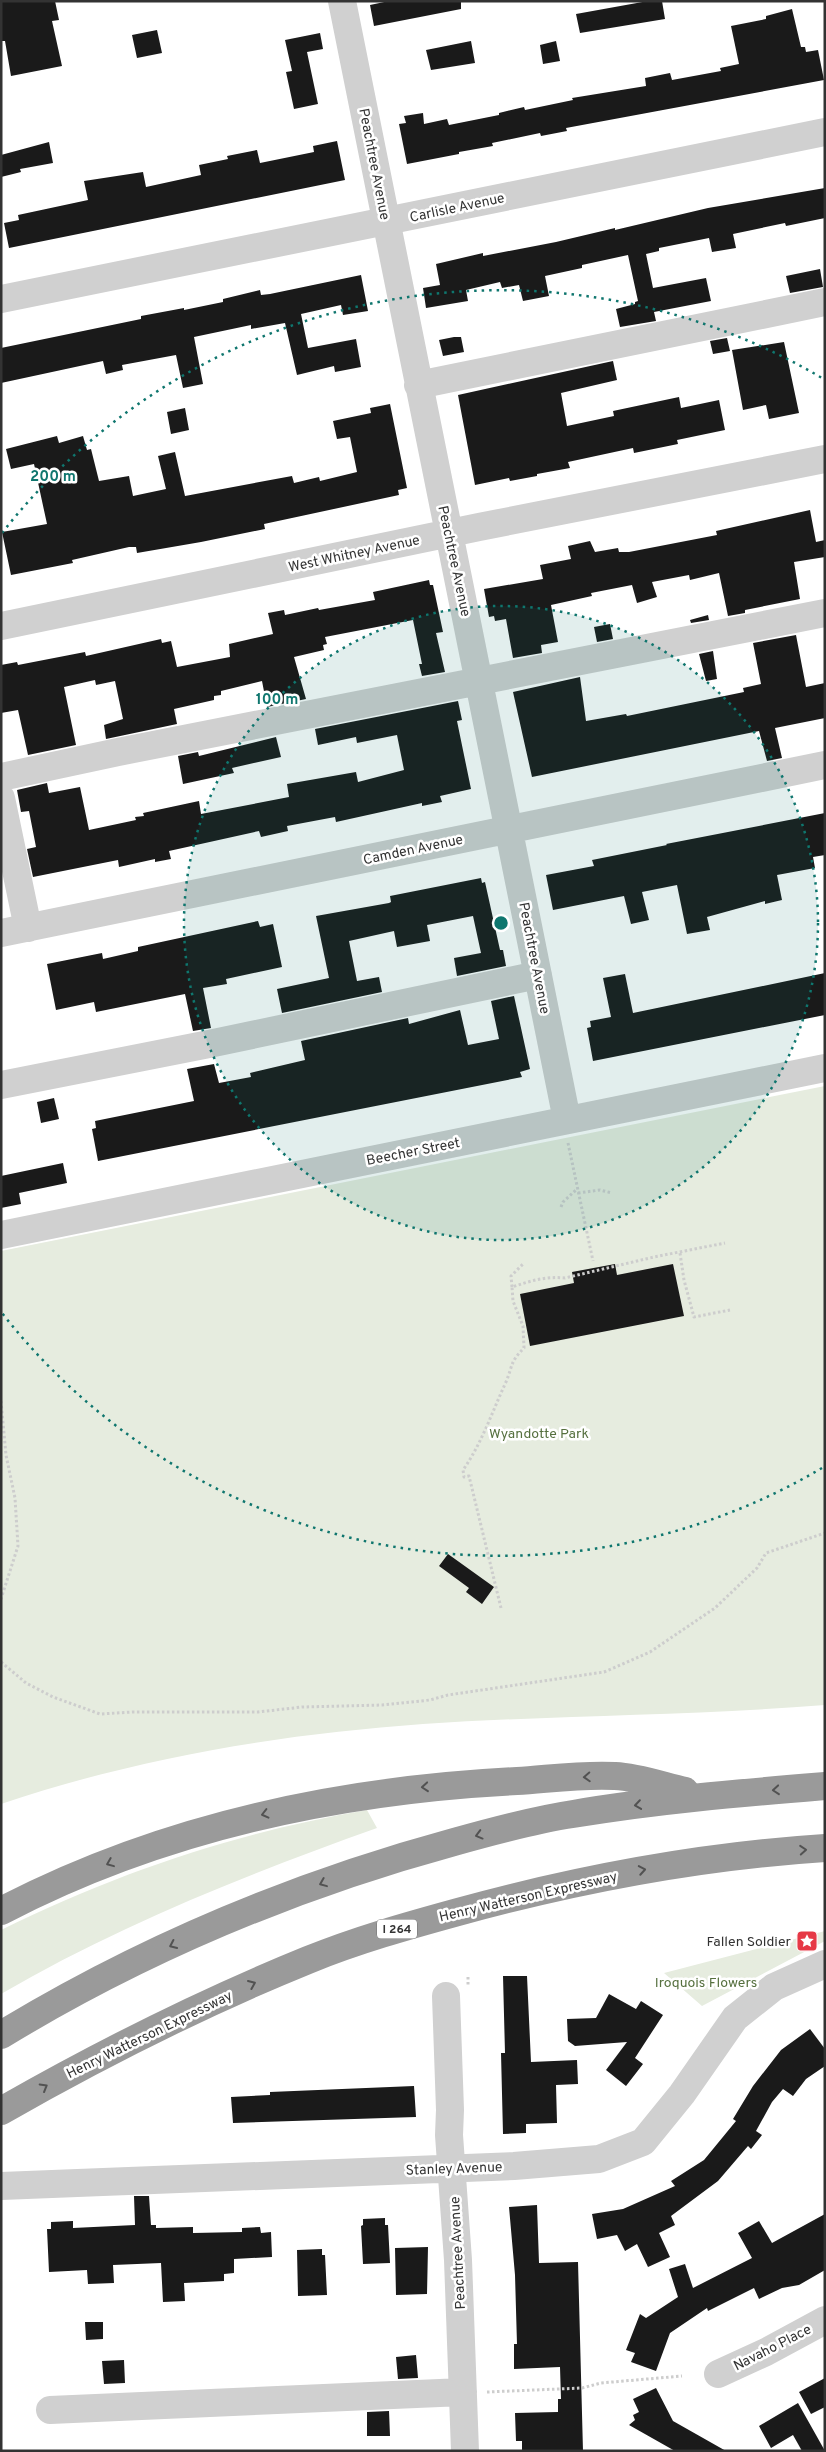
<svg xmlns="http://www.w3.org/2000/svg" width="826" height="2452" viewBox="0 0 826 2452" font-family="Overpass,sans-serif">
<rect width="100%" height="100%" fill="#fff"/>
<path fill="#e6ecdf" d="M825,1086V1705C691,1716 557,1715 423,1724C281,1734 137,1758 1,1804V1251Z
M367,1810L377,1828C248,1874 119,1925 1,1994V1930C122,1871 235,1833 367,1810Z
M825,1931V1941L702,2006L664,1973Z"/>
<path fill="#1a1a1a" d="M1,1H55L59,20L52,21L62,66L11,76L5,41H1Z
M389,1H461V9L374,26L370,5Z
M648,1H662L665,19L580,33L576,14Z
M792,9L801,47H805L806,52L818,50L824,80L566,128L567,131L541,136L540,133L492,143L493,146L459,152V154L407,164L399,124L406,123L404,116L423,113L424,124L447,119L449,125L499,115V113L524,107L525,110L573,100L572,98L646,86L645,78L670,73L672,80L721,71L720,68L739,64L731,26L766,19V16Z
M157,30L162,53L137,58L132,35Z
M320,33L323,49L307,52L318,104L294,109L286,72L292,71L285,40Z
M471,41L475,63L431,70L426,50Z
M556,41L560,61L543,64L540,45Z
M337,141L345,180L9,248L4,223L19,220L18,215L88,200L84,181L143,172L146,187L201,175L199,165L228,159L227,156L257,150L260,163L314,152L313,146Z
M49,142L53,163L20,169L21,172L1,177V155Z
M825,188V218L786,226L785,223L733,234L736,248L712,252L709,238L659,248V251L646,254L653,288L706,278L711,301L654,312L656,321L620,327L616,309L635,304V302L638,301L628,255L582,265V268L545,276L549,296L523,301L519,285L502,288L500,282L466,290L468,301L426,308L423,288L440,285L436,264L483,253V256L556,242L615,228V230L708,208Z
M820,269L823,287L790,293L786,276Z
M361,275L368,311L343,315L341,305L301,314L308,348L356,339L361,367L335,372L334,366L297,375L285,323L251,329V325L194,337L203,384L183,388L176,355L122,365L123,370L106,374L103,361L1,383V348L141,319V316L184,308V310L223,302V299L260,290L261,295L270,294Z
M454,337H461L464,352L443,356L439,340Z
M727,338L730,351L713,354L710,341Z
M784,342L799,413L769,419L766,405L743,410L732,350Z
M613,361L617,380L561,393L567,426L614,416L613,411L679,397L681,408L719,400L725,430L677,440L678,444L634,453L633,448L568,462L570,468L537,474V476L510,481L509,478L475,485L458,395Z
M390,404L407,488L398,490L399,495L264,524L265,529L201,542L137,553L136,547H129L72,560L73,563L11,575L2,532L47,524L34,464L11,469L6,449L57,436L59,443L83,436L87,450L91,449L99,481L129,476L133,496L166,489L158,456L175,452L185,496L292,476L294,483L319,477L320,481L357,472L350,437L337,439L333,421L371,413L370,408Z
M185,408L189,430L171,434L167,412Z
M810,510L816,542L825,540V557L794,562L800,599L745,610V613L728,616L719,573L690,580L689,575L652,582L657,597L637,603L632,585L591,593L592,596L551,605L558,642L541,645L542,653L513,658L506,619L495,621L494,616L489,617L484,589L543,579L540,565L571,559L568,546L590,541L595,552L618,548L619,552H629L717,535L716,531Z
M429,580L430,585H433L443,632L436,633L445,672L422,676L419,664H422L413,620L325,637L327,644L323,645L324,650L294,657L306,699L267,707L262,681L221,691V695L214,696V700L174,709L177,724L106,739L104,725L123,719L115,681L96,685L95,680L64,687L76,745L28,755L18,710L1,713V665L17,662L18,665L85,652L86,656L161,639L162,643L171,641L177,667L230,657L229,644L273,634L268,613L284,610L285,615L318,608L319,610L375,600L373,592Z
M708,615L709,620L691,623L690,620Z
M610,624L613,639L597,642L594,627Z
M796,635L806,687L825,683V718L775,728L782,758L767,761L759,731L532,777L513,692L580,677L586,721L626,714L627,716L744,692L743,688L761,684L753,643Z
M713,651L717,679L706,681L699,654Z
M458,701L462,720L457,721L471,789L440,796L442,802L422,806V803L336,822L335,817L287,826L288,831L261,837L259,831L169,851L171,859L155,862V859L119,867L118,860L33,877L27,849L36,847L29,811L21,812L17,790L47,783L49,793L80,787L89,830L136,820L135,817L144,816L143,813L199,801L201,814L289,797L287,784L356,772L358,782L404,770L397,735L357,743L356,737L318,745L315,729Z
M276,737L281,757L232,768L234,773L183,784L178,756L198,752L199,756Z
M825,813V855L813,857L815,868L777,875L782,900L765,904V901L707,917L710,930L687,934L677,885L642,892L649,920L631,924L624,896L553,910L546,875L594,866L592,860L667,845L666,844Z
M481,878L482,883L485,882L500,950H503L506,966L457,976L454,958L481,953L473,916L427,925L430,941L397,947L394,931L349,941L357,981L379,977L382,992L282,1013L277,989L329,978L316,916L389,903L391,902L390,896Z
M258,921L260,927L273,924L282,967L226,979L227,984L203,988L211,1028L193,1031L185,994L96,1012L94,1002L56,1010L47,964L102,953L103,959L138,951V947Z
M825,973V1015L593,1061L587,1028L591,1027L590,1021L611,1017L603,978L625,974L633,1013Z
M514,996L530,1069L520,1072L522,1077L98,1161L92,1129L96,1128L95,1121L194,1101L187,1069L214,1064L219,1083L251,1077L250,1073L305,1060L301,1041L408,1018L409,1024L460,1010L468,1045L499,1039L491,1001Z
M54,1098L59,1119L41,1123L37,1102Z
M63,1163L67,1183L19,1193L21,1204L1,1208V1176Z
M615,1264L617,1275L673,1264L684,1316L530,1346L520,1294L574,1283L572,1272Z
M448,1554L494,1587L482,1604L466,1592L469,1588L439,1566Z
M503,1976H527L531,2062L577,2060L578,2084L556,2085L557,2123L526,2124V2133L503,2134L501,2053H505Z
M609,1994L636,2009L641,2001L663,2015L635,2058L643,2064L626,2086L606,2070L627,2042L575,2046L568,2041L567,2019L596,2018Z
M810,2029L825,2049V2066L806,2079L793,2096L783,2089L772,2102L756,2131L762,2135L751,2149L748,2146L718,2181L671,2216L675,2225L659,2233L670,2257L648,2267L637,2244L625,2251L617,2235L597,2239L592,2214L623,2209L675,2186L671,2181L704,2160L736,2121L733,2119L753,2086L781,2050Z
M414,2086L416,2117L233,2123L231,2097L270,2095V2092Z
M134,2196H149L151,2225H156V2228L193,2227V2233L242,2232V2228L260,2227L261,2233L271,2232L272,2257L234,2259V2273L224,2274V2281L184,2283L185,2301L163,2302L161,2263L113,2265L114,2283L88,2284L87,2270L49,2272L47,2229H51V2222L73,2221V2228L135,2225Z
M537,2205L539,2263L578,2262L583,2451H522V2441H516L515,2413L558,2412V2399H561L560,2367L514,2369V2344H517L515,2275L509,2207Z
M825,2214V2270L799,2285L782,2288L759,2299L754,2288L708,2311L707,2308L670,2333L656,2371L631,2362L635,2353L626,2350L640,2314L646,2318L678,2297L669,2269L685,2264L693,2288L752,2258L738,2233L759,2221L772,2243Z
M385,2218V2225H388L390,2263L363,2264L361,2226L363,2225V2219Z
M428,2247L427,2294L396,2295L395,2248Z
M322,2249V2255H325L327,2295L298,2296L297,2250Z
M85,2322H103V2339L86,2340Z
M416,2355L418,2378L398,2379L396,2357Z
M124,2360L125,2383L104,2384L102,2361Z
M825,2378V2407L811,2414L799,2392Z
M656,2388L673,2421L726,2451H675L629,2425L635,2420L633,2415L639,2412L633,2399Z
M798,2403L825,2451H802L793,2435L771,2448L759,2426Z
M389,2411L390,2436H367V2412Z"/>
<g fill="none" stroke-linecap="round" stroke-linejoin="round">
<path stroke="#cdcdcd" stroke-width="3" stroke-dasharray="2.5 2.5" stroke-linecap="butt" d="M568,1143L593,1261
M578,1193L600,1190L612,1193
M561,1207L563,1202L577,1189
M680,1253L684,1280L694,1317L730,1310
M512,1287L511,1276L523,1264
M1,1401L6,1455L15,1498L18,1546L1,1599
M501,1608L469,1476L464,1477L463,1470C482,1443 492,1412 506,1382C513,1365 510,1362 524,1348L523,1326L513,1301L512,1287C530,1281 546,1276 565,1278L654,1257L725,1243
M1,1662L26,1683L53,1697L100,1714L133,1712H258L302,1707L382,1705L430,1700L448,1695L604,1672L650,1652L715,1608L757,1568L766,1553L825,1533
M468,1977V1985
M487,2392L582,2388L601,2383L682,2376"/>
<path stroke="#d0d0d0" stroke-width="28" d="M342,1L567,1120
M1,299L825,132
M418,385L825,302
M1,626L479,527L825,459
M1,777L118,752L825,613
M1,798L28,928
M1,933L825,765
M1,1085L204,1045L538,975
M1,1235L825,1068
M446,1996L450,2110L449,2135L458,2260L465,2451
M1,2186L514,2166L599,2159L643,2142L682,2094L735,2018L774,1987L825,1964
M718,2374L766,2352L825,2320
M50,2410L463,2392"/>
<path stroke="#9a9a9a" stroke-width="28" d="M1,1911C162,1827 337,1790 517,1781C549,1779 583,1774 615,1776C638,1777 663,1786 685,1791
M1,2035C141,1950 296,1885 454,1842C493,1831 533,1820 573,1814C656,1800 741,1793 825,1786
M1,2111C101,2054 202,2003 308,1960C357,1940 407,1926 458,1912C578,1879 701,1856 825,1848"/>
</g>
<defs><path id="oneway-chevron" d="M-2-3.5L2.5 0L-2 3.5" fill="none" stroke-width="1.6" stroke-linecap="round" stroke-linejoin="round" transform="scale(1.25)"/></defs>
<g stroke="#525252">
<use href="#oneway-chevron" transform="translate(587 1777) rotate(177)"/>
<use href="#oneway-chevron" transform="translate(425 1787) rotate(175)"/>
<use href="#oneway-chevron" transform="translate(776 1790) rotate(175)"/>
<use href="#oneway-chevron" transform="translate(638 1805) rotate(172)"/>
<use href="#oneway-chevron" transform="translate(265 1814) rotate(166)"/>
<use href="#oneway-chevron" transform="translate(479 1835) rotate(165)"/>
<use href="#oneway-chevron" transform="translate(803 1850) rotate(-4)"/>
<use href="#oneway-chevron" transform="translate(110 1863) rotate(158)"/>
<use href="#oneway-chevron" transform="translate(642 1870) rotate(-10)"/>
<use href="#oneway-chevron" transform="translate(323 1883) rotate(158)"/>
<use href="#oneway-chevron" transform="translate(173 1945) rotate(155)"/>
<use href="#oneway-chevron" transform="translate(252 1984) rotate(-23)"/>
<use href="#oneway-chevron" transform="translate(44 2087) rotate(-30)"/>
</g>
<circle cx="501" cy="923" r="317" fill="#0f766e" fill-opacity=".12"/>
<g fill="none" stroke="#0f766e" stroke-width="2.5" stroke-dasharray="2.5 5">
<circle cx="501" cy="923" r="317"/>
<path d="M822 1468A633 633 0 0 1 2 1313M2 533A633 633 0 0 1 822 378"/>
</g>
<defs>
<g id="sight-square" transform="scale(1.125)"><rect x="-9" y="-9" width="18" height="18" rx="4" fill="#e63946" stroke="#fff"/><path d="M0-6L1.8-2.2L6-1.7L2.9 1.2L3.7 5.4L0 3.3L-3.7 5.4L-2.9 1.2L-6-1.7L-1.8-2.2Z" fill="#fff"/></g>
</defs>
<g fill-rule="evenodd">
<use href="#sight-square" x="807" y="1941"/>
</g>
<g text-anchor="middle" stroke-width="5" stroke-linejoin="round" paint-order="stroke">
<rect fill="#fff" stroke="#707070" stroke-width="1" x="377" y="1919.5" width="40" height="19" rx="4"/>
<g font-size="12" font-weight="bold" fill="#333">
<text x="397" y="1933">I 264</text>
</g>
<g font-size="14" fill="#333" stroke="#fff">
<text transform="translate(375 164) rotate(79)" y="5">Peachtree Avenue</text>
<text transform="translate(457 207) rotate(-12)" y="5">Carlisle Avenue</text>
<text transform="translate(354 553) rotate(-12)" y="5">West Whitney Avenue</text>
<text transform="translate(455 561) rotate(78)" y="5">Peachtree Avenue</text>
<text transform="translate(413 849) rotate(-12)" y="5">Camden Avenue</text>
<text transform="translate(535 958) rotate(79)" y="5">Peachtree Avenue</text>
<text transform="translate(413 1151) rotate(-11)" y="5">Beecher Street</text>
<text transform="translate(528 1896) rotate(-13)" y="5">Henry Watterson Expressway</text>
<text transform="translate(149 2034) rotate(-26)" y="5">Henry Watterson Expressway</text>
<text transform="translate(454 2168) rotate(-2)" y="5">Stanley Avenue</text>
<text transform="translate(457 2253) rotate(-93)" y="5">Peachtree Avenue</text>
<text transform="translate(772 2347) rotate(-27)" y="5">Navaho Place</text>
</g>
<g font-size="14" fill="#56703f" stroke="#fff">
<text x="539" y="1438">Wyandotte Park</text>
<text x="706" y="1987">Iroquois Flowers</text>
</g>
<g font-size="14" fill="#333" stroke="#fff" text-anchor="end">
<text x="791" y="1946">Fallen Soldier</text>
</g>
</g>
<circle cx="501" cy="923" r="8" fill="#0f766e" stroke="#fff" stroke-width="2.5"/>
<g font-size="15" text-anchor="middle" font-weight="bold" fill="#0f766e" stroke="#fff" stroke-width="5" stroke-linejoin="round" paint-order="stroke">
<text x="53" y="481">200 m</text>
<text x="277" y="704">100 m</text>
</g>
<rect width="826" height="2452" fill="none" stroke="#333333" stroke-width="5"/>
</svg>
